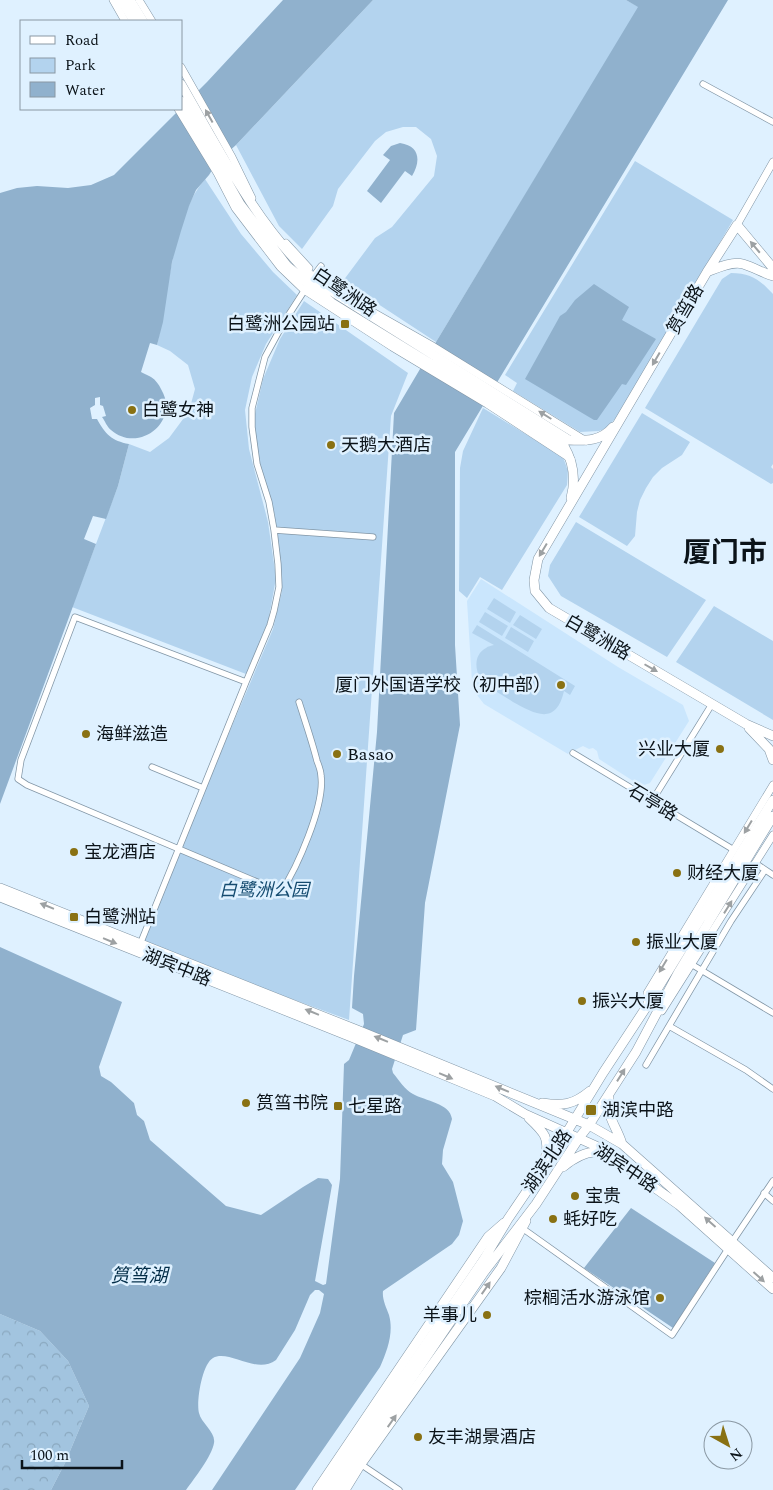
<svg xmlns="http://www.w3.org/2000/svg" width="773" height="1490" viewBox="0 0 773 1490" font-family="Spectral,'Noto Sans SC',serif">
<defs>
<pattern id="forest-crowns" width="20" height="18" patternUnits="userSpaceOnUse" patternTransform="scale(1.25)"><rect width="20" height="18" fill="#a2c4df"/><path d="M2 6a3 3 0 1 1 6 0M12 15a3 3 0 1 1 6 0" fill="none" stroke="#8aa8bf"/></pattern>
</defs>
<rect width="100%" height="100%" fill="#dff1ff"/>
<path fill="#cae6fd" d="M481,579L618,667L683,705L689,721L650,783L641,786L599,759L597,751L593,748L589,749L583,746L575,750L572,749L568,754L484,704L477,695L476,688L472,682L467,601Z"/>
<path fill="#b3d3ee" d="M373,0H626L639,7L436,342L343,281L375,238L392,227L434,176L437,156L431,139L416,127H403L386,132L375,141L338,189L333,206L302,249L279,226L236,145Z
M635,161L733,220L620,413L607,428L599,431L580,432L513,391L517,383L505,375Z
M205,179L241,234L273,272L297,295L266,344L252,377L245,410L249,449L268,522L276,578L268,623L246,674L72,607L118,486L129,444L150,452L169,438L189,411L195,389L188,365L170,351L157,345C169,295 171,219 205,179Z
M731,273C751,273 760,280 773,294V464L771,467L773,469V483L771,484L645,408L722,279Z
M304,301L408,373L391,416L349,1020L140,943L273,629L282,591L275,539V515L257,464L252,427L263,379L280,339Z
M483,408L563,457L568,471L567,485L502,590L480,577L467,598L459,591L460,468L463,451Z
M642,413L690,442L682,455L662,468L653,477L646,488L640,500L637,512L635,536L627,546L579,517Z
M576,522L706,600L667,657L561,596L548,576L550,565Z
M494,598L516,612L510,623L487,609Z
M714,606L773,641V720L676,662Z
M485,612L508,626L502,636L479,622Z
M520,615L542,629L536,639L513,625Z
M477,625L575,686L570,695L564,691C556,726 535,714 513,702C504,696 495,691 485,685C476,676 471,656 486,648C488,646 491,646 494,645L472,633Z
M511,627L534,641L528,652L505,638Z"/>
<path fill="url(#forest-crowns)" d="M0,1314L40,1331L68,1361L89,1406L65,1463L51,1490H0Z"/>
<path fill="#90b1cd" d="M283,0H373L236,145L218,161L209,175L196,190L189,206L181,231L172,262L163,322L157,345L150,343L141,372C144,374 148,375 151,377C156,380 159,385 161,389C181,422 138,454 111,430C107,427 105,421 102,417L106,416L103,406L100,405V397L95,398V405L90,408L92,419H97C105,434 112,441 129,444L118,486L106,519L93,516L84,539L96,544L0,804V193L17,188L37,186L68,188L91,185L114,175L207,82Z
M626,0H728L455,452V645L460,725L425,903L416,1030L403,1035L392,1069L393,1073C399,1080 405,1090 413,1094C425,1101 450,1103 452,1119L443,1150L442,1164L453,1182L463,1221L459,1235L452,1244L383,1291C382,1299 386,1307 389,1315C394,1333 387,1351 380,1367L295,1490H212L300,1358L320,1313L324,1294L319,1290H315L310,1295L295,1330L276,1360C256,1375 229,1349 213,1358C202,1364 196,1402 199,1413C201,1423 216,1432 214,1443C212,1456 194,1479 186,1490H51L65,1463L89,1406L68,1361L40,1331L0,1314V947L122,1002L99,1067L101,1076L111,1082L134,1103L137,1115L144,1121L150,1140L226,1206L261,1215L303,1187L318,1178L328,1179L332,1185L315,1281L323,1285L326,1284L340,1179L344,1064L349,1060L364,1024L363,1014L352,1008L354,976L377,732L394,413L436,342L638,7Z
M400,143C420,146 421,161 412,176L405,171L381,203L367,191L390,160L383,155L391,146Z
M594,284L629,307L622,320L656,339L626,385L622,384L597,420H594L525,379L560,316L566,312L575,300Z
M631,1208L715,1263L673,1328L584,1268Z"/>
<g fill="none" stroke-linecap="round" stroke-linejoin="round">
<g stroke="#8296a6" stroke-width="7">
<path id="minor" d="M703,84L773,122
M312,278L321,266
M274,530L373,537
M246,682L75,617L21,760L18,779L27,785L281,892C297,868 325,805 321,776C321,771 319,766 317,761C312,741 305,721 299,702
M573,753L734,850
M152,767L203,788
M652,801L712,704
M755,863L773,875
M139,947L246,682L270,625L274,611L279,587L278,564L274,530L269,502L257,464L252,427V408L265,357L284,322L306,288
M691,964L773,1013
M669,1026L746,1070L773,1089
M646,1065L731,921L765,870
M764,1193L773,1201
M522,1228L672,1335L728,1249
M732,1242L773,1181
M359,1463L399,1490"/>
</g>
<g stroke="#8296a6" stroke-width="8">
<path id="tertiary" d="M113,0L125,21
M139,0L152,21
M181,67L232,157L252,198
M178,109L217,173L235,208L280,267L304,290L392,347L487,404L571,459
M737,225L773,162
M286,243L309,268
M364,307L431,345L586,441
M647,1006V993L773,785
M662,1011L773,835"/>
</g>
<g stroke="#8296a6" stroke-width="10">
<path id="secondary" d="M121,0L134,21
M130,0L143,21
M181,84C220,151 255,222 311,276C318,283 328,289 336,294L569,440C587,441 601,441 613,427
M181,101L240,204L287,266L332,303L564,446C574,463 576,479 571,498
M773,268L737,225L707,272L538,559L534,580L535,591L549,608L746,724L773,736
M707,272C717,268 732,261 743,264C753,267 763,273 773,276
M749,728L769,749L773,760
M317,1490L488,1237L504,1223
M345,1490L361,1464L501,1268L526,1221"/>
</g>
<g stroke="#8296a6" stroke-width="10">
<path id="primary" d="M0,888L357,1030L589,1125L622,1144L773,1278
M0,897L354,1038L495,1096L525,1114L596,1146L679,1205L773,1289
M609,1098C606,1117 617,1127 622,1144
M542,1103C563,1106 573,1105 590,1091
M529,1118C545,1133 550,1138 545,1160
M563,1167C574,1158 588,1149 603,1153
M326,1490L484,1259L508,1219L567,1132L603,1073L647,1006L773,800
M336,1490L484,1272L536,1204L579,1138L589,1125L636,1052L678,973L773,816"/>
</g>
<use href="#minor" stroke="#fff" stroke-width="5.5"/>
<use href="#tertiary" stroke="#fff" stroke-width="7"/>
<use href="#secondary" stroke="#fff" stroke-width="9"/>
<use href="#primary" stroke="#fff" stroke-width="9"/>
</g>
<defs><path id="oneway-solid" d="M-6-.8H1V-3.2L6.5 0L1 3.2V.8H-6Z" transform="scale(1.25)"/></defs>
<g fill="#9da1a3">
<use href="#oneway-solid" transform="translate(209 116) rotate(-119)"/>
<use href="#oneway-solid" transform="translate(755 247) rotate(-130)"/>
<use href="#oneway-solid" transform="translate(656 359) rotate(120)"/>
<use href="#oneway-solid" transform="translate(545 415) rotate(-148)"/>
<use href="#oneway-solid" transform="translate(543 550) rotate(121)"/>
<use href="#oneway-solid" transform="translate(651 668) rotate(30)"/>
<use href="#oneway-solid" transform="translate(748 827) rotate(121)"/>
<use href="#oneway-solid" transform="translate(47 906) rotate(-158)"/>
<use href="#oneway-solid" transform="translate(728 907) rotate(-58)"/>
<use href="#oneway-solid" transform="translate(110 941) rotate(22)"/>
<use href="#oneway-solid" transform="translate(663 966) rotate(121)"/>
<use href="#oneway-solid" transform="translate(312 1012) rotate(-158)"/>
<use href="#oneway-solid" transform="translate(381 1039) rotate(-158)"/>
<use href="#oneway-solid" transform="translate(621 1075) rotate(-58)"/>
<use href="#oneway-solid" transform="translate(446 1076) rotate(23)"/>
<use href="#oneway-solid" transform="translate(502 1089) rotate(-157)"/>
<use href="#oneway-solid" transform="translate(710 1222) rotate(-138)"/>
<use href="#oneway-solid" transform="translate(759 1277) rotate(42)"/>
<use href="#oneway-solid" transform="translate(486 1288) rotate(-55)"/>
<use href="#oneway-solid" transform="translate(392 1421) rotate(-55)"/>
</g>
<g fill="#897113" stroke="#dff1ff" stroke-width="2">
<rect x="340" y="319" width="10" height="10" rx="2.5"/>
<circle cx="132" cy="410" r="5"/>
<circle cx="331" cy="445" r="5"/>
<circle cx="561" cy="685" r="5"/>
<circle cx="86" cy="734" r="5"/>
<circle cx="720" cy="749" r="5"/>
<circle cx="337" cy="754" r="5"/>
<circle cx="74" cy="852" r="5"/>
<circle cx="677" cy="873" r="5"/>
<rect x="69" y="912" width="10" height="10" rx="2.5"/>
<circle cx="636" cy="942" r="5"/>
<circle cx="582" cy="1001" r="5"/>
<circle cx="246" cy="1103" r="5"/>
<rect x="333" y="1101" width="10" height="10" rx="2.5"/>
<rect x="585" y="1104" width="12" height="12" rx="2.5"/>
<circle cx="575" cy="1196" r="5"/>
<circle cx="553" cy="1219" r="5"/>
<circle cx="660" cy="1298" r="5"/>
<circle cx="487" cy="1315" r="5"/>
<circle cx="418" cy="1437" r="5"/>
</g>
<g text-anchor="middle" stroke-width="5" stroke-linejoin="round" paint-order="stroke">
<g font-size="18" fill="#0b1319" stroke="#dff1ff">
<text transform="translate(345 292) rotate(34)" y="6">白鹭洲路</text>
<text transform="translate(685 309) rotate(-60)" y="6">筼筜路</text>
<text transform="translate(598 637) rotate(30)" y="6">白鹭洲路</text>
<text transform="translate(653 802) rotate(31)" y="6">石亭路</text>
<text transform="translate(177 967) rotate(22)" y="6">湖宾中路</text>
<text transform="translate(547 1161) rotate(-56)" y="6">湖滨北路</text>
<text transform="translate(626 1168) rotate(34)" y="6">湖宾中路</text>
</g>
<g font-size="18" fill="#0b1319" stroke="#dff1ff" text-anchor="start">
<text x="335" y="330" text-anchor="end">白鹭洲公园站</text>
<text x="142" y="416">白鹭女神</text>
<text x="341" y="451">天鹅大酒店</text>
<text x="551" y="691" text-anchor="end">厦门外国语学校（初中部）</text>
<text x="96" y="740">海鲜滋造</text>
<text x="710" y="755" text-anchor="end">兴业大厦</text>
<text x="347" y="760">Basao</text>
<text x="84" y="858">宝龙酒店</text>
<text x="687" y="879">财经大厦</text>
<text x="84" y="923">白鹭洲站</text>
<text x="646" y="948">振业大厦</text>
<text x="592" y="1007">振兴大厦</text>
<text x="256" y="1109">筼筜书院</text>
<text x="348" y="1112">七星路</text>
<text x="602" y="1116">湖滨中路</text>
<text x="585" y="1202">宝贵</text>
<text x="563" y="1225">蚝好吃</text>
<text x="650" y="1304" text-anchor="end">棕榈活水游泳馆</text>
<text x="477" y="1321" text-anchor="end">羊事儿</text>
<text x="428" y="1443">友丰湖景酒店</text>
</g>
<g font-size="18" font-style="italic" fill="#144b70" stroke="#dff1ff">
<text x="264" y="896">白鹭洲公园</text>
</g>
<g font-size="19" font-style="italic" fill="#022d48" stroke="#dff1ff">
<text x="139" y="1282">筼筜湖</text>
</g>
<g font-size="28" font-weight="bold" fill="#0b1319" stroke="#dff1ff">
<text x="725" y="562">厦门市</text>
</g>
</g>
<rect x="20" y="20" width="162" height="90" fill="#dff1ff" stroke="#8a98a3"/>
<rect x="30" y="36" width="25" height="8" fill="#ffffff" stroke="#8a98a3"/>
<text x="65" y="45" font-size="15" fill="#0b1319">Road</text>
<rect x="30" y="58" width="25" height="15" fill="#b3d3ee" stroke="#8a98a3"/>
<text x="65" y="70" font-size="15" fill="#0b1319">Park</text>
<rect x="30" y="82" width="25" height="15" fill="#90b1cd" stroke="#8a98a3"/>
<text x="65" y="95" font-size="15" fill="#0b1319">Water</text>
<g transform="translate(728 1445) rotate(141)"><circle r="24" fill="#dff1ff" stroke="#8a98a3"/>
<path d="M0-4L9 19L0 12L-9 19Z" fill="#897113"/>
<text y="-8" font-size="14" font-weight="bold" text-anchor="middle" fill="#0b1319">N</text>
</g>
<path d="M22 1460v8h100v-8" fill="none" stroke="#0b1319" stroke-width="2.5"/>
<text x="30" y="1460" font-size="15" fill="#0b1319" stroke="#dff1ff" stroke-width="4" paint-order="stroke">100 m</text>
</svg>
